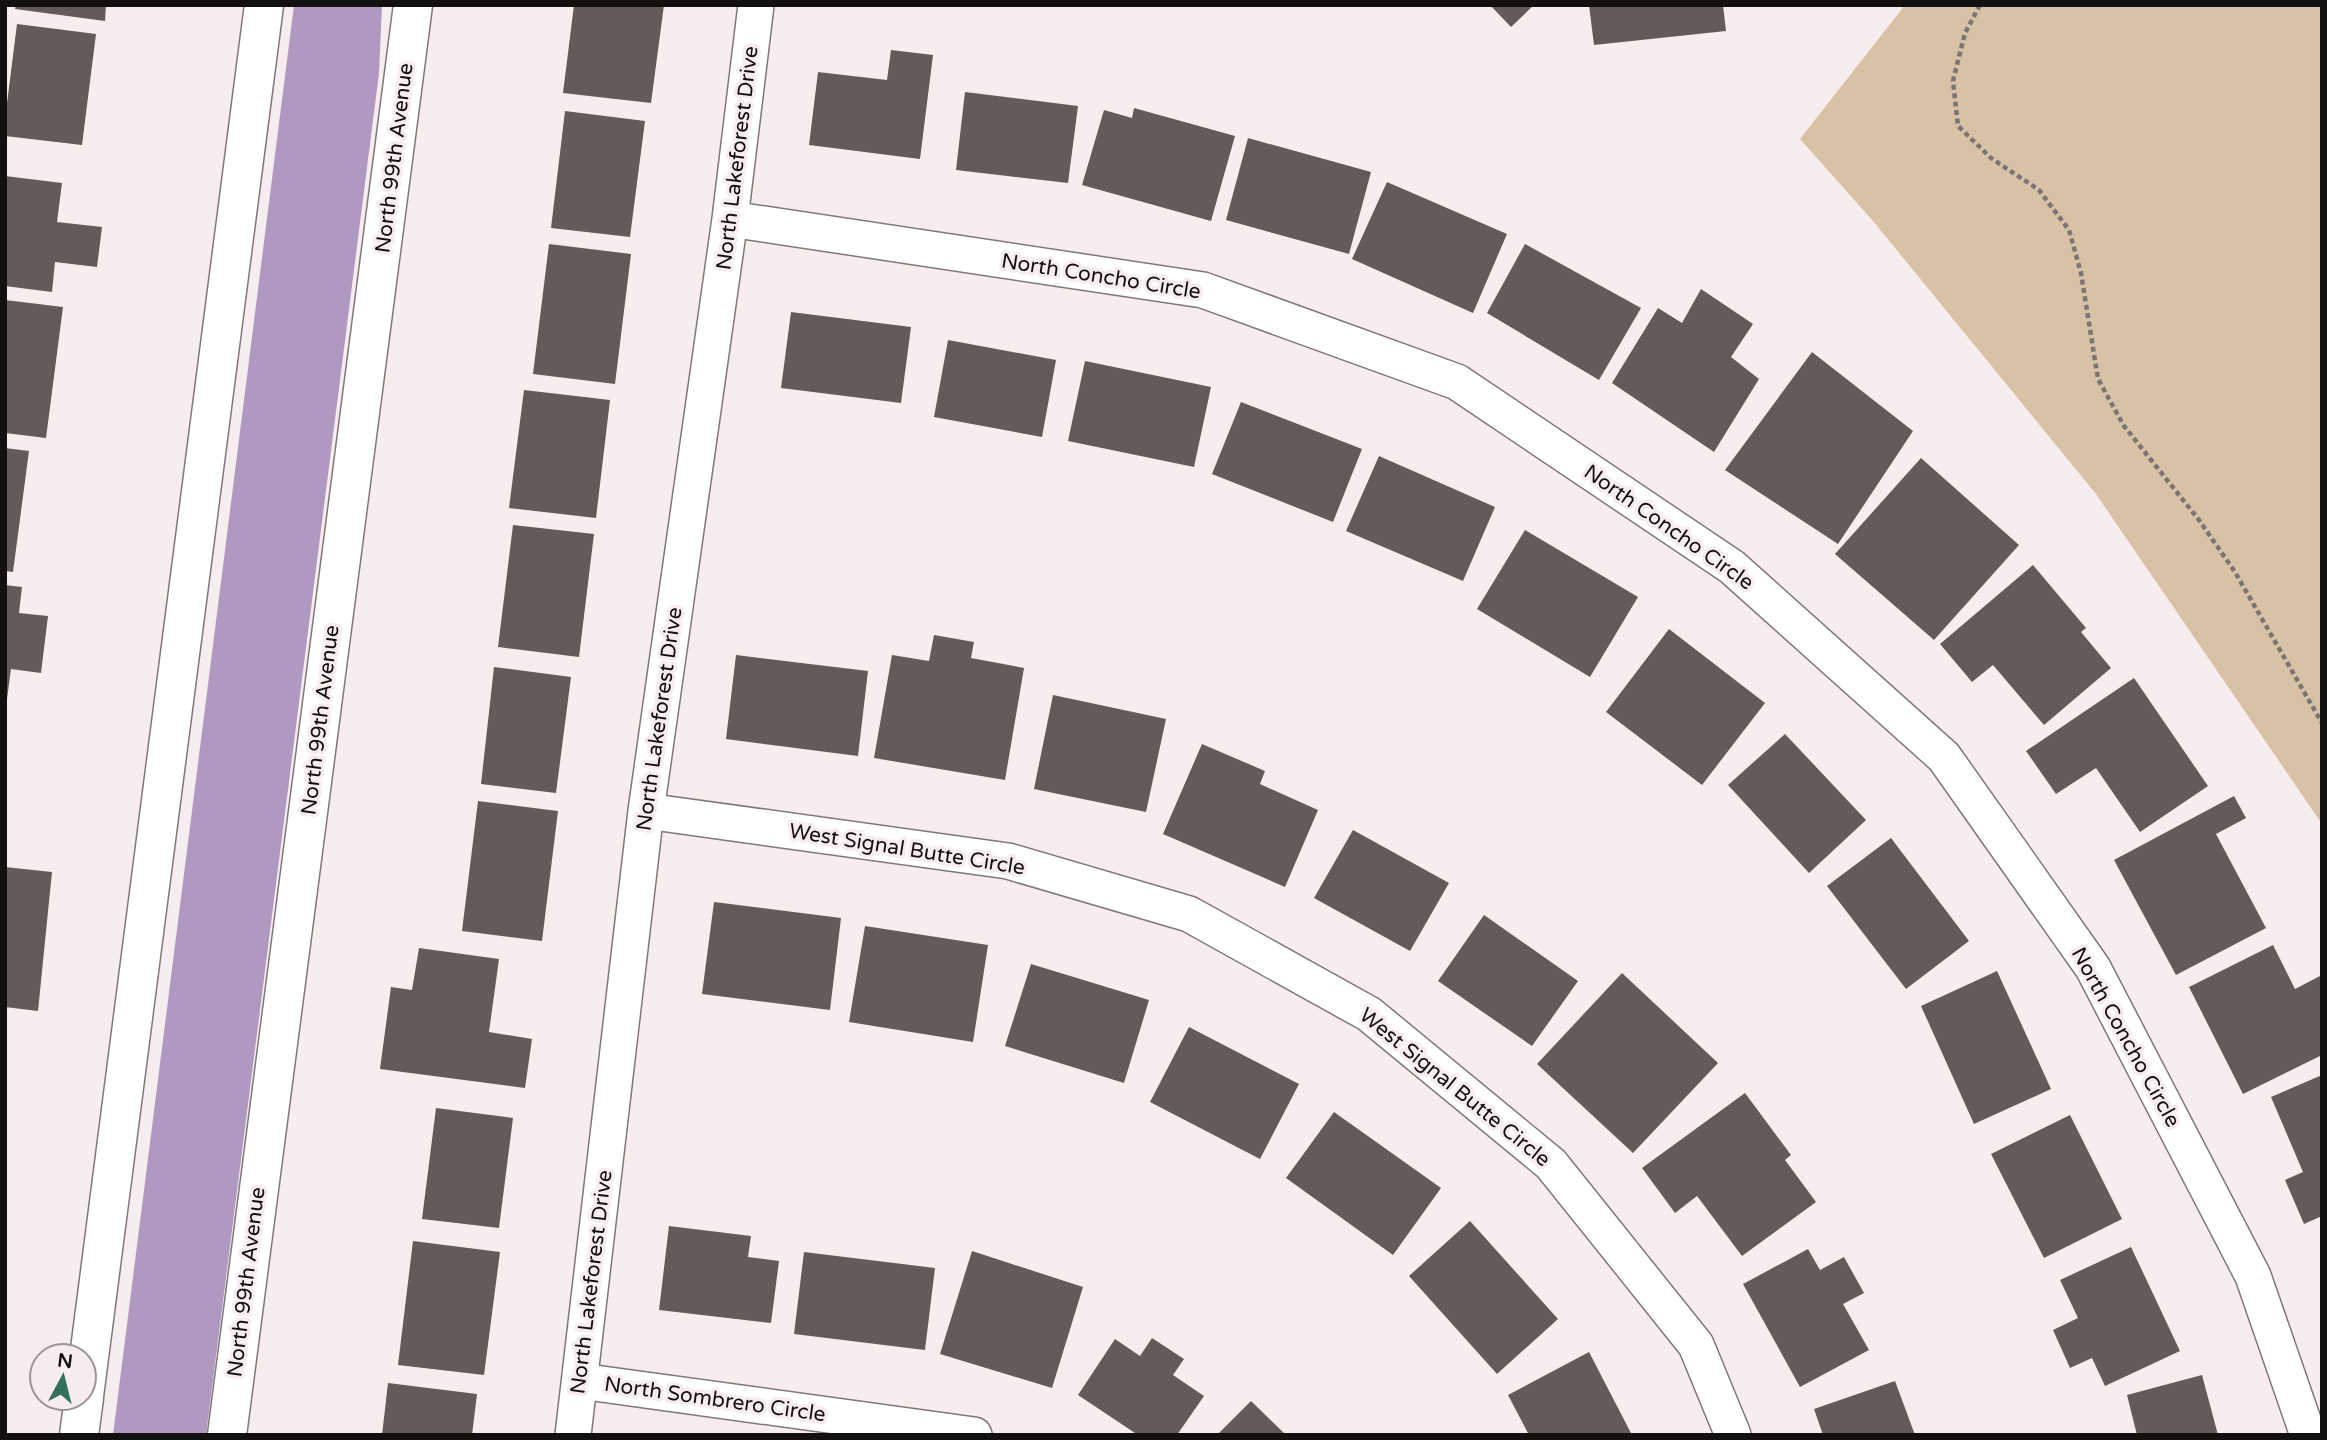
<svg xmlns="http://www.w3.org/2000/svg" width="2327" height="1440" viewBox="0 0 2327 1440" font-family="'Varela Round',sans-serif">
<rect width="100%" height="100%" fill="#f7edee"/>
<path fill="#d8c2a5" d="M1905,5H2322V824L2096,494L1873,221L1800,139Z"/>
<path fill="#af99c0" d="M294,5H382L379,73L206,1435H113Z"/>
<path fill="#625b58" d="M16,5H106L105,21L15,9Z
M574,5H664L651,103L563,93Z
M1490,5H1534L1511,27Z
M1589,5H1723L1726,31L1594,45Z
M17,24L96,34L82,145L5,136V119Z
M891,50L933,55L920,159L809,145L818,72L887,80Z
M965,92L1078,106L1068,183L956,170Z
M1134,108L1235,136L1211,221L1082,185L1104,110L1132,118Z
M565,111L645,121L630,237L551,228Z
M1248,138L1371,172L1349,254L1226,220Z
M5,176L62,183L57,222L102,227L97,267L55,262L52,292L5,286Z
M1387,182L1507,234L1473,313L1352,259Z
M549,244L631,254L615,384L533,374Z
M1525,244L1641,308L1599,380L1487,313Z
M1701,289L1753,324L1731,357L1759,379L1714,452L1612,383L1658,308L1682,323Z
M5,300L63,307L46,438L5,433Z
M791,312L911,327L901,403L781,388Z
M948,340L1056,360L1042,437L934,417Z
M1812,352L1913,431L1838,544L1725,470Z
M1085,361L1211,387L1194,467L1068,441Z
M524,390L610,400L596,518L509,508Z
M1241,402L1362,449L1333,522L1212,474Z
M5,448L29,451L13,572L5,571Z
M1379,456L1495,507L1463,581L1346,531Z
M1921,458L2019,545L1934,640L1835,554Z
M513,525L594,534L579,657L498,647Z
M1525,530L1638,597L1590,677L1477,609Z
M2033,565L2086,628L2081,632L2111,668L2044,725L1993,665L1972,682L1940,644Z
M5,585L22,587L19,613L48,616L41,673L11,669L7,699Z
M1669,629L1765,703L1702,785L1606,712Z
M934,635L974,642L971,658L1024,668L1005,780L874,758L892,655L929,661Z
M736,655L868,671L858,756L726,739Z
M494,667L571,677L556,793L481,784Z
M2134,678L2208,786L2140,832L2096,768L2056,794L2026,751Z
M1053,695L1166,719L1146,812L1034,789Z
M1785,734L1866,820L1809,873L1728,785Z
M1202,744L1265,771L1260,784L1318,810L1285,887L1163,834Z
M2234,796L2246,818L2216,834L2266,928L2176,975L2114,860Z
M478,801L558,811L542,941L462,931Z
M1353,830L1449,883L1410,951L1314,898Z
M1891,838L1969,941L1906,989L1827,886Z
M5,867L52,872L38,1011L5,1007Z
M714,902L841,918L830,1010L702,994Z
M1484,915L1578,981L1532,1046L1438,981Z
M865,926L988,945L973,1042L849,1022Z
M2273,945L2295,989L2320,976L2322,980V1055L2243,1094L2189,987Z
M419,948L499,959L489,1032L532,1039L525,1088L380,1069L391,987L412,990Z
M1031,964L1149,1000L1124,1083L1005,1046Z
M1997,971L2051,1089L1974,1124L1921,1006Z
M1622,973L1718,1063L1633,1153L1537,1064Z
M1189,1027L1299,1084L1260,1159L1150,1102Z
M2322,1075V1216L2304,1224L2285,1180L2303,1172L2271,1097Z
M1745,1093L1791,1155L1785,1160L1816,1202L1742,1256L1697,1196L1675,1213L1642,1168Z
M436,1108L513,1118L499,1228L422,1219Z
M1334,1112L1441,1188L1393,1255L1286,1178Z
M2070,1115L2122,1219L2044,1258L1991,1154Z
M1470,1221L1558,1319L1497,1374L1409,1276Z
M669,1226L751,1236L748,1257L779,1261L771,1323L659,1310Z
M413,1241L500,1252L484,1375L398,1365Z
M2131,1247L2180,1351L2105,1386L2092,1358L2070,1368L2053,1330L2078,1318L2060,1280Z
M1808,1249L1820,1270L1844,1257L1864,1293L1843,1304L1869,1350L1800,1387L1743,1284Z
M972,1251L1083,1287L1052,1388L940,1354Z
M804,1252L935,1268L925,1350L794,1334Z
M1152,1338L1184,1359L1173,1375L1204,1396L1177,1435H1138L1078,1395L1115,1339L1140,1356Z
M1589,1352L1632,1435H1529L1508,1395Z
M2202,1375L2218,1435H2137L2127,1395Z
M1895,1381L1915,1435H1823L1814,1409Z
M388,1383L477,1394L472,1435H382Z
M1251,1401L1286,1435H1217Z"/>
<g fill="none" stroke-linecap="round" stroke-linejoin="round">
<g stroke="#807878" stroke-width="38">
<path id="street" d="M730,219L1203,290L1457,382L1732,567L1944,757L2093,968L2253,1276L2308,1435
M646,811L1008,861L1189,914L1369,1014L1551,1164L1696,1345L1733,1435
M580,1381L974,1435
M573,1435L646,811L730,219L756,5"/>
</g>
<g stroke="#807878" stroke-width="41">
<path id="secondary" d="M84,1396L264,5
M79,1435L84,1398
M227,1435L413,5"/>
</g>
<path stroke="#7a7474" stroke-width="4.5" stroke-dasharray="5 3.5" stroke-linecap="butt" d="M1980,5L1965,33L1953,81L1958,126L1991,158L2039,190L2069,230L2081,273L2098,379L2124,426L2199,520L2235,572L2322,723"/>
<use href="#street" stroke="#fff" stroke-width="35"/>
<use href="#secondary" stroke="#fff" stroke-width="38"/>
</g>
<g text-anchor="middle" stroke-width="7" stroke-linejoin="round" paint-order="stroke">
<g font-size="21" fill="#131010" stroke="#f7edee">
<text transform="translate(394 158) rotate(-83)" y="7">North 99th Avenue</text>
<text transform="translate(737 158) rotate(-83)" y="7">North Lakeforest Drive</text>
<text transform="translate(1101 276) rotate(9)" y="7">North Concho Circle</text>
<text transform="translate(1669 527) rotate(35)" y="7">North Concho Circle</text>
<text transform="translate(659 719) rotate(-82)" y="7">North Lakeforest Drive</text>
<text transform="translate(320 720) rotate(-83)" y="7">North 99th Avenue</text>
<text transform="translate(907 849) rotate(9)" y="7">West Signal Butte Circle</text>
<text transform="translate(2126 1037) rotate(61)" y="7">North Concho Circle</text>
<text transform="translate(1455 1087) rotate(39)" y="7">West Signal Butte Circle</text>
<text transform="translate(246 1282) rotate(-83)" y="7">North 99th Avenue</text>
<text transform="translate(591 1282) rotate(-83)" y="7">North Lakeforest Drive</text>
<text transform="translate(715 1399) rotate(8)" y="7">North Sombrero Circle</text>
</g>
</g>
<rect width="2327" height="1440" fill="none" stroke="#131010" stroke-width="14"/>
<g transform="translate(63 1377) rotate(7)"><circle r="33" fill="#f7edee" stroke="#9c9595" stroke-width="2"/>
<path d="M0-5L12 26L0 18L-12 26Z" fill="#33715d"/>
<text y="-10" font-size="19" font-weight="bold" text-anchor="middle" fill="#131010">N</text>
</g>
</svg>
